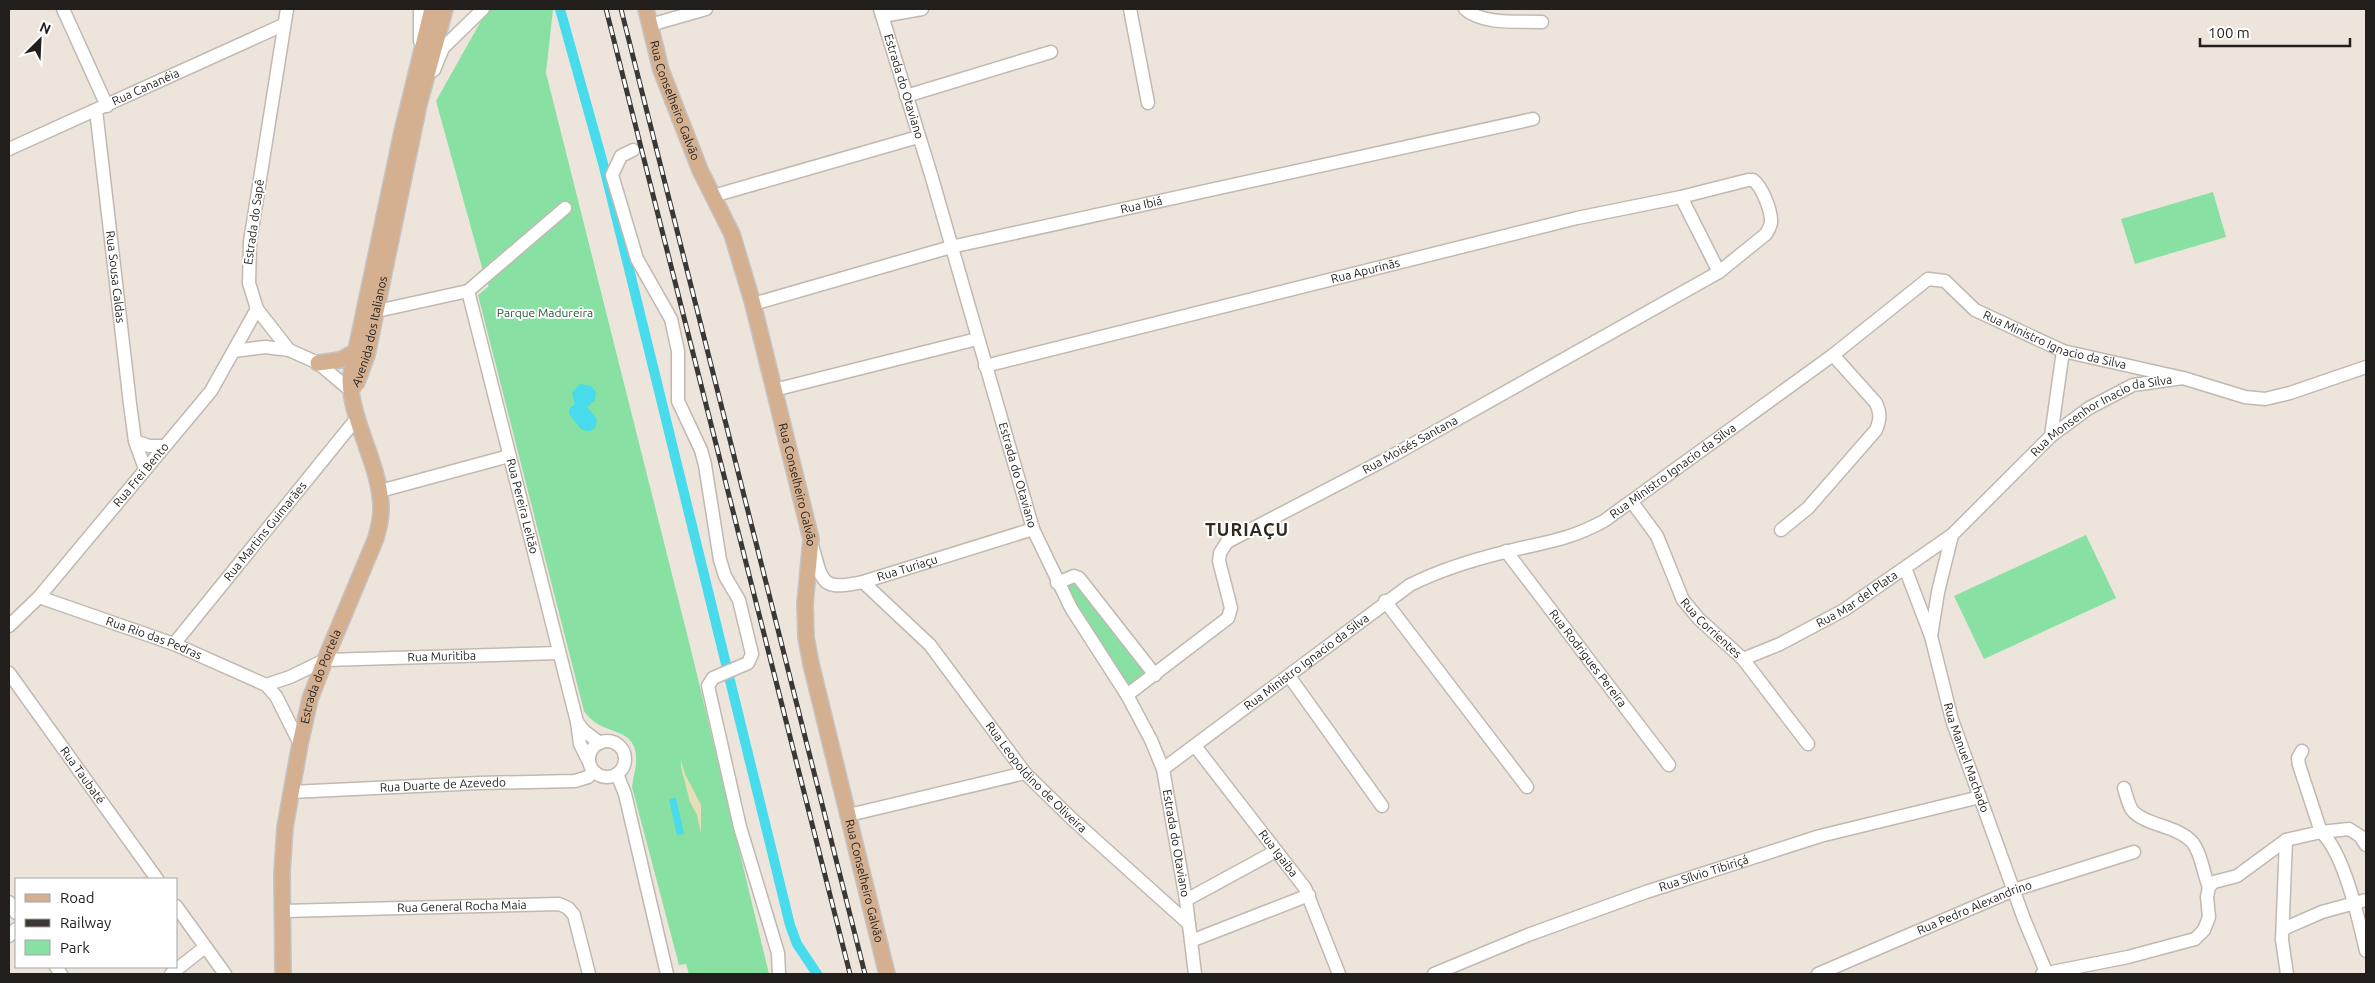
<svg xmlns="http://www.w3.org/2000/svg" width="2375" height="983" viewBox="0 0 2375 983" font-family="Ubuntu,sans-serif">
<rect width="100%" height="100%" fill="#ede5dc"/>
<path fill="#88e0a2" d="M492,9H553L546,73L691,650L769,974H689L686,964L679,965L632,787C633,777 637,767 636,756C634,725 601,737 584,711L478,295L489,286L480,274L483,271L436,101L486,12Z
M2213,192L2226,237L2135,264L2121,219Z
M2086,535L2116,598L1984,659L1954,596Z
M1076,578L1150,671L1125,689L1084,625L1065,584Z"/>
<path fill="#e7ddb8" d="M681,760L685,774L701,805V834L697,815L690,802L681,767Z"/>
<path fill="#47dbec" d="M580,384L591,386L596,392L595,400L587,407L597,419L595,428L590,431L582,430L569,414L570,408L575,404L572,393Z
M676,798L684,834L677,835L669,799Z"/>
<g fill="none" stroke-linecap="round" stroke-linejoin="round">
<path stroke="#47dbec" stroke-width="10" d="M560,9L604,167L790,925L797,944L817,974"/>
<g stroke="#c1b9b1" stroke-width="15">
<g id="minor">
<path d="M63,9L107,106"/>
<path d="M287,9L250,242L249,283L257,309L289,350L318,363L350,390"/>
<path d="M420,9V41"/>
<path id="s1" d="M880,9L932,178L1033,529L1071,608L1127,695L1151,740L1163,769L1186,900L1195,974"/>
<path d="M1130,9L1148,103"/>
<path d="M1465,9C1483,25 1518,21 1542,22"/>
<path d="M882,16L922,9"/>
<path d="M650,25L706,9"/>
<path d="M434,70L443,48L483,9"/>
<path d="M906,96L1051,52"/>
<path id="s2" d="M96,110L130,404L135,441L145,469"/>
<path id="s3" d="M9,149L283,25"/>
<path d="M633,150L621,156L612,175L637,259L671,319L678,351V401L701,450L705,465L720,560L725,576L739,600L752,654L748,663L713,678L708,686L740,827L778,953L779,974"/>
<path d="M713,196L918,137"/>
<path d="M1681,197L1719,272"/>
<path id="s4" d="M468,291L577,722L580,744L588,760"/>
<path id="s5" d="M753,304L951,247L1533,119"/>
<path d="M377,311L468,291L565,208"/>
<path d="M234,351L265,347L289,350"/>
<path id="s6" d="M985,366L1577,218L1681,197L1748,180H1753C1762,186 1772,212 1771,223C1770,227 1768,231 1766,234L1719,272L1390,457L1227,542L1220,553L1219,561L1231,608L1228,618L1127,695"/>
<path d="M774,390L977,339"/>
<path d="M2051,436L2063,351"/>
<path d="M135,441L149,446H165"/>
<path d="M380,491L509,456"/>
<path id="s7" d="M1632,502L1657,536L1683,600L1699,619L1743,659L1808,744"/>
<path d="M1781,530L1808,508L1876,430C1880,420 1881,414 1876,403L1833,355"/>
<path id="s8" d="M1952,535L1938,592L1931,636L1952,720L2024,919L2047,974"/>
<path id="s9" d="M812,545C823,583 820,591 863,582L1033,529"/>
<path id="s10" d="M1506,551L1669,765"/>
<path d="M1905,568L1931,636"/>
<path id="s11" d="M863,582L930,645L1025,773L1071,818L1189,924"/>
<path d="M1057,583L1074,576L1079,578L1155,675"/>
<path id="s12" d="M39,597L174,644L266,685L276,696L300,744"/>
<path d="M1385,601L1527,787"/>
<path id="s13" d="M9,626L39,597L211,391L257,309"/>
<path id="s14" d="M174,644L357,418"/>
<path id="s15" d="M1743,659L1780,644L1844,610L1952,535L2051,436L2089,408L2133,385L2183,378L2245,397L2265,399L2290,393L2366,367"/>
<path id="s16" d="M9,673L157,879"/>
<path d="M1289,676L1382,806"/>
<path id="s17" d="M266,685L290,677L325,660L559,653"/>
<path d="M577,722L584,731L600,743"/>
<circle cx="607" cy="759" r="18"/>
<path id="s18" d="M1195,746L1305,888L1339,974"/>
<path d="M2302,751L2298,758L2299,765L2321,832L2349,829L2360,836L2366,845"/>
<path id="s19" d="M1163,769L1410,585C1440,570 1472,560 1505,552C1544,542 1567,541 1604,521L1833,355L1928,279L1945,281L1975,310L2063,351L2183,378"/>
<path d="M617,774L625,794L667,974"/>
<path d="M2124,788C2126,794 2128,804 2132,810C2145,826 2178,825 2193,843C2202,855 2203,873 2209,887"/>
<path id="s20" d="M291,792L479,783L575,781L588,777L593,772"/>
<path d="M849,815L1025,773"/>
<path d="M2286,840L2282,940L2287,974"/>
<path d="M1186,900L1276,851"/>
<path d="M9,902L16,913"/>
<path d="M176,906L225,974"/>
<path id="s21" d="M283,911L559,904L568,908L574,915L589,974"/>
<path d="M2283,929L2322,912L2366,900"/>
<path d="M9,936L16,929"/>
<path d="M1191,941L1309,895"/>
<path d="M56,967L61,974"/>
<path d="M171,974L205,947"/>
<path id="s22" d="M1434,974L1528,935L1646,892L1820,836L1980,797"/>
<path id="s23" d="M1818,974L2014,890L2134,852"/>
<path d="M2042,974L2128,957L2195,939L2204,930L2209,917L2207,897L2209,887L2214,882L2237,876L2286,840L2321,832C2344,852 2359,921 2366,951"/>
</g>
</g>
<g stroke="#c5c4c4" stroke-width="18">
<g id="major">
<path id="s24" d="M646,9L661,70L700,170L732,234L753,304L811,539L805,604L806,637L811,664L887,974"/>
<path d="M318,363L340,360L355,352"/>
<path id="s25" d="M353,387L357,382L367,355L419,104L445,9"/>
<path id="s26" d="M283,974L282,873L285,827L300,744L310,699L325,660L376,538C378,530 381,520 381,511C382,467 351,424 350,379L402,132L432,9"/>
</g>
</g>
<use href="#minor" stroke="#fff" stroke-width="12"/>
<use href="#major" stroke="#d4af90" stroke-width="15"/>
<g stroke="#3b3733" stroke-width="5">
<path id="rail" d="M606,9L850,974
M621,9L865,974"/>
</g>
<use href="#rail" stroke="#fff" stroke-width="3" stroke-dasharray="9" stroke-linecap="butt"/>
</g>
<g text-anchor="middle" stroke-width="4" stroke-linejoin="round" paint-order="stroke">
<g font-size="12" fill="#211e1b" stroke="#fff">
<text dy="4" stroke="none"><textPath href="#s1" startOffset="81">Estrada do Otaviano</textPath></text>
<text dy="4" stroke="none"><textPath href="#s3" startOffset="150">Rua Cananéia</textPath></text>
<text dy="4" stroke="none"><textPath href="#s24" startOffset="96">Rua Conselheiro Galvão</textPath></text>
<text dy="4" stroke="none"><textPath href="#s5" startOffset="401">Rua Ibiá</textPath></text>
<text transform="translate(254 222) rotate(-82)" y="4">Estrada do Sapê</text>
<text dy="4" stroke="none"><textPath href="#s6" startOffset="392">Rua Apurinãs</textPath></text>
<text dy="4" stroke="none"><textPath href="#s2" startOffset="168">Rua Sousa Caldas</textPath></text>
<text dy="4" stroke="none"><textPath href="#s25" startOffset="59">Avenida dos Italianos</textPath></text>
<text dy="4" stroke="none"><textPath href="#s19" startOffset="1062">Rua Ministro Ignacio da Silva</textPath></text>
<text dy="4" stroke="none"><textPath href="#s15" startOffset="439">Rua Monsenhor Inacio da Silva</textPath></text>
<text transform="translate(1410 445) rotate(-29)" y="4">Rua Moisés Santana</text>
<text dy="4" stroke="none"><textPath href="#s19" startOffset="598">Rua Ministro Ignacio da Silva</textPath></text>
<text dy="4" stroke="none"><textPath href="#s13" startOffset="201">Rua Frei Bento</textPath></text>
<text dy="4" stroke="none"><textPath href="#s1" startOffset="486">Estrada do Otaviano</textPath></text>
<text dy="4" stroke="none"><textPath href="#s24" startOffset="501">Rua Conselheiro Galvão</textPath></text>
<text dy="4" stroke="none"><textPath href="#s4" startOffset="222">Rua Pereira Leitão</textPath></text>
<text dy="4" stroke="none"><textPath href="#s14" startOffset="145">Rua Martins Guimarães</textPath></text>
<text dy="4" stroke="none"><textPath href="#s9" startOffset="124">Rua Turiaçu</textPath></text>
<text dy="4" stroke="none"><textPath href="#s15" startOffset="129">Rua Mar del Plata</textPath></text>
<text dy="4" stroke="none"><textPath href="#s7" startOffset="151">Rua Corrientes</textPath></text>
<text dy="4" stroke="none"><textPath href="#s12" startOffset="122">Rua Rio das Pedras</textPath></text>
<text dy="4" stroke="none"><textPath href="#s17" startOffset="181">Rua Muritiba</textPath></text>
<text dy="4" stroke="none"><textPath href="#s10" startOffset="135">Rua Rodrigues Pereira</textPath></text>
<text dy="4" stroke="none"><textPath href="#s19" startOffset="179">Rua Ministro Ignacio da Silva</textPath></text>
<text dy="4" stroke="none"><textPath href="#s26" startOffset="302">Estrada do Portela</textPath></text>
<text dy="4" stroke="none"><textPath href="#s8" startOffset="230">Rua Manuel Machado</textPath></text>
<text dy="4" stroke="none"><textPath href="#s16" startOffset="126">Rua Taubaté</textPath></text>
<text dy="4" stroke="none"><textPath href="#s11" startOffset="262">Rua Leopoldino de Oliveira</textPath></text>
<text dy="4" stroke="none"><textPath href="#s20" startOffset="152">Rua Duarte de Azevedo</textPath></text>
<text dy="4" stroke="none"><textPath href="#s1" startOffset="891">Estrada do Otaviano</textPath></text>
<text dy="4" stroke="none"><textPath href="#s18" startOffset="136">Rua Igaiba</textPath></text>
<text dy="4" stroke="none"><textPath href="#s22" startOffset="288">Rua Sílvio Tibiriçá</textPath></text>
<text dy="4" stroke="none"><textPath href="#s24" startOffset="906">Rua Conselheiro Galvão</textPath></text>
<text dy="4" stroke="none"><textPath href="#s21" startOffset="179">Rua General Rocha Maia</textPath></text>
<text dy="4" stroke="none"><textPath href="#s23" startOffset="170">Rua Pedro Alexandrino</textPath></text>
</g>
<g font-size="12" fill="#1d5c34" stroke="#fff">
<text x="545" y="317">Parque Madureira</text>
</g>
<g font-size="18" font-weight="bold" letter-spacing="1" fill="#2f2923" stroke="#fff">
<text x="1247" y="536">TURIAÇU</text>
</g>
</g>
<rect width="2375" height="983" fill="none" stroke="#211e1b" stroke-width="20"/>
<rect x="15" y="878" width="162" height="90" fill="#ffffff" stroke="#a6a5a4"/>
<rect x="25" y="894" width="25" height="8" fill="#d4af90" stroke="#a6a5a4"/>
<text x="60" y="903" font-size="15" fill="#211e1b">Road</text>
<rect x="25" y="919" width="25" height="8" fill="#3b3733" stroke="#a6a5a4"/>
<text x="60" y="928" font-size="15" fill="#211e1b">Railway</text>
<rect x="25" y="940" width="25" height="15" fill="#88e0a2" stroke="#a6a5a4"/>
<text x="60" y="953" font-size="15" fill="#211e1b">Park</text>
<g transform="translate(40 40) rotate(24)" stroke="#ffffff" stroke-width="4" paint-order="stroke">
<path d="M0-4L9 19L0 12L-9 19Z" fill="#211e1b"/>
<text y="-8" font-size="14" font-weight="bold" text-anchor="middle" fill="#211e1b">N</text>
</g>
<path d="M2200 38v8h150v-8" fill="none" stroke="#211e1b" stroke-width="2.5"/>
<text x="2208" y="38" font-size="15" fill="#211e1b" stroke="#ffffff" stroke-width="4" paint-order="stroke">100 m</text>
</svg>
